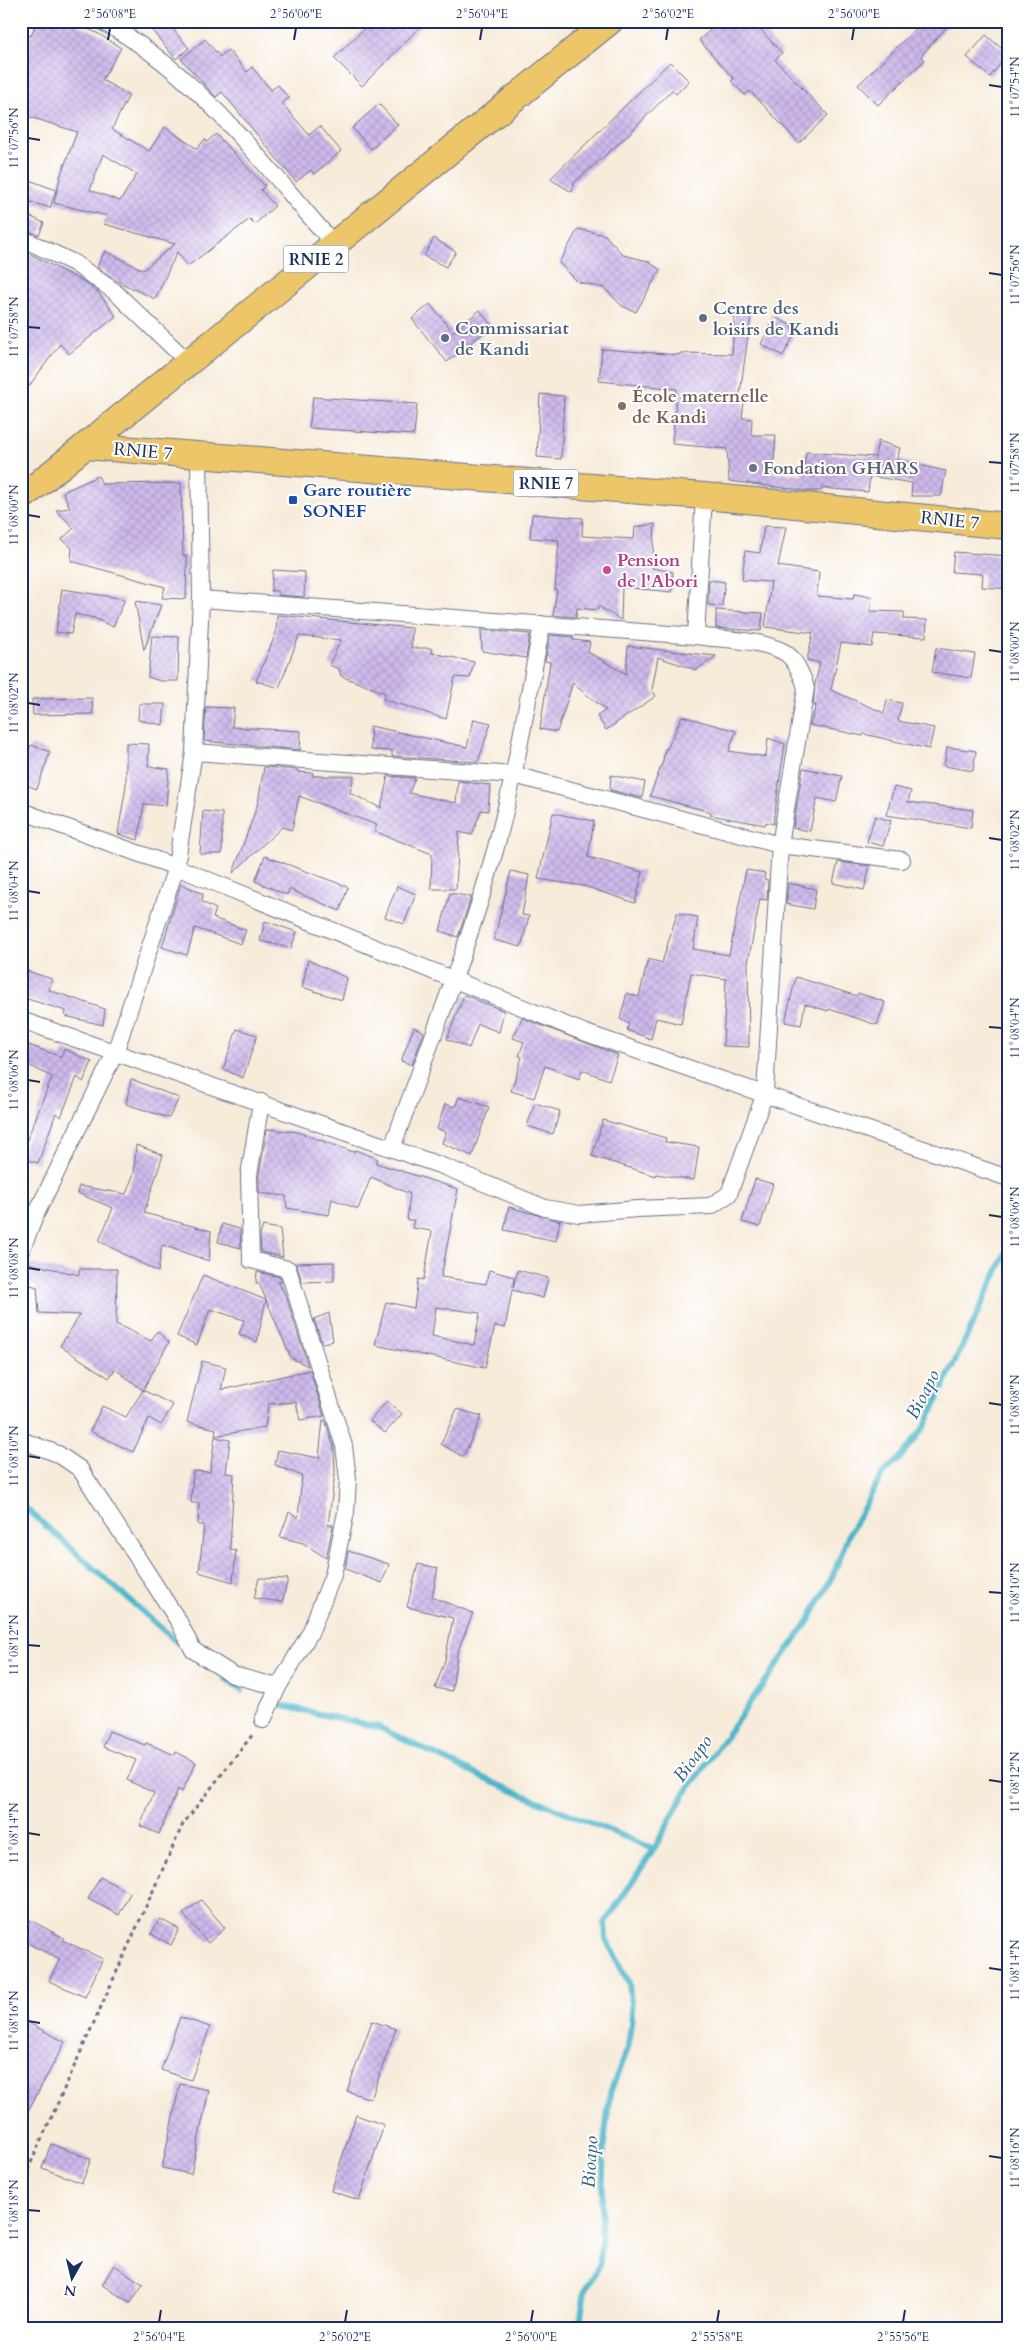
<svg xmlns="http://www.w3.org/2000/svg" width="1029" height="2350" viewBox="0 0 1029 2350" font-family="Cardo,serif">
<defs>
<pattern id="building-cross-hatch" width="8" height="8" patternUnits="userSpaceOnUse" patternTransform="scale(1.25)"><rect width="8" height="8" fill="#ceb9eb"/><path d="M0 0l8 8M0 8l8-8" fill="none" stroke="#b09fcc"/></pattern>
</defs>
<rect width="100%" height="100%" fill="#fff"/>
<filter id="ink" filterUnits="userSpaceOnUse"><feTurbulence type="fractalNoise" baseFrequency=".02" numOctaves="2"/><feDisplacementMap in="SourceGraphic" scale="10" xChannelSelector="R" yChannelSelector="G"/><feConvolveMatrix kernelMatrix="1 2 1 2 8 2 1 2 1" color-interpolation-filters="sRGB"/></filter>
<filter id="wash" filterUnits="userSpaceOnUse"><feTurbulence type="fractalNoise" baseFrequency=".0096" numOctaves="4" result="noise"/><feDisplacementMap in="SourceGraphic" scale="20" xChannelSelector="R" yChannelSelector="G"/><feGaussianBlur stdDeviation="1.12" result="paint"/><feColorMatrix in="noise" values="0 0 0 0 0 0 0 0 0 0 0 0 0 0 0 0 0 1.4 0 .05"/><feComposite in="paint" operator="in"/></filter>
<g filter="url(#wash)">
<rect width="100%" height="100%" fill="#f7ebd9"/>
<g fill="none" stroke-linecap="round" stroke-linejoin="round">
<path stroke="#4cb6ca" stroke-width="6" d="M21,1504L188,1652
M225,1679L242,1691
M279,1705L378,1727L494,1783L654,1849
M579,2329L585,2290L600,2263L604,2144L610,2093L628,2046L632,2015L629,1983L606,1939L605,1923L654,1849L683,1796L808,1622L833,1575L849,1534L882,1475L902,1456L925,1426L1008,1248"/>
</g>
<g id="blocks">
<path fill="url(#building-cross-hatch)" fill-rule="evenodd" d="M37,21H70L99,34L121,48L102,80L129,95L112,129L149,151L165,127L197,149L205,139L207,142L216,134L265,186L261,190L275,206L255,224L250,219L188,266L177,252L155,299L119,282L97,267L105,251L143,270L175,244L104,224L107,216L54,203L61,174L77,132L21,114V33L31,36ZM103,154L137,174L120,201L90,190Z
M144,21H166L189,48L176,59Z
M372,21H426L362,86L334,58Z
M720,21H753L782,53L775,60L828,115L799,143L750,91L745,95L731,81L734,79L699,40Z
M924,21H952L921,56L925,60L878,105L858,85Z
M986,35L1008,54L990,77L967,57Z
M205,39L220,57L228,50L247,72L252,67L271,90L278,85L289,98L282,103L309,135L320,126L341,151L314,174L311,170L296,182L222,92L216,97L181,59Z
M670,62L689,81L676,94L672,90L628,135L574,183L572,192L550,179Z
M379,104L398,125L371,149L352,128Z
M21,177L56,190L50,208L21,199Z
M21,212L44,223L39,235L21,228Z
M578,229L605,235L623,255L648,261L660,270L636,312L622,306L604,288L578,282L559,263Z
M434,238L456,252L446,267L424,256Z
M21,249L84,282L98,292L116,316L69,354L60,344L21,397Z
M430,304L453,332L480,310L492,326L447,362L412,319Z
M735,306L752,308L739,400L744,401L742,418L752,419L751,435H776L773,473L803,475L806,452L875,457L878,441L900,448L897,460L946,471L941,496H911L912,483L870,476L868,492L822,488V491H808L729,481L727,449L672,444L677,389L599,381L602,349L679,355L680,353L732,354Z
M775,317L792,326L791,329L796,331L783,356L761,344Z
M540,394L564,396L561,459L537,457Z
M313,397L417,404L414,435L309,428Z
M98,476L102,484L181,483L183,555L187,557L186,599L162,598L165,587L71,561L72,548L62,539L74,528L56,510L70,508L63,492Z
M532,514L583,518L582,536L634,539L635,527L655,524L652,568L673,572L671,592L622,587L621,620L598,606V610L577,608L576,617L553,615L557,590H555L559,540L530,538Z
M764,526L786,527L778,566L819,572L817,596L853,599L854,594L872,597L870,611L904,612V619L927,620L926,637L874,634L872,647L841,643L831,690L884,713L887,700L902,703L898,721L934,728L929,749L864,734L863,736L810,725L816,705H813L815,684L820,663L807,660L813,633L765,627L771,582L742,580L745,551L760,553Z
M954,552L1008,556V589L982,587L983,574L952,572Z
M273,570L305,572L304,597L278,595V591H271Z
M709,580L725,582L722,606L708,605Z
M62,589L125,599L113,627L94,618L75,614L71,634L56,632Z
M135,601L161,605L144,650Z
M716,610L763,613L761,631L716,628Z
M277,615L412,628L411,648H431L432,653L474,662L470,678L455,677L446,719L383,699L385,693L341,676L339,669L329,665L341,640L299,636L279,688L256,681L276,633Z
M481,630L530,634L526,658L482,651Z
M550,635L573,637V640L590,642L588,652L626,674L628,646L716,656L696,670L658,657L652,690L656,696L606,730L597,716L606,710L577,687L573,682L557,732L540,729L550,662L545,661Z
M152,636L179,637L178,681H160L148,677Z
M936,648L975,654L971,678L932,672Z
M92,698L93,714L33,715L32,699Z
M139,704H165L163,725L138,720Z
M206,707L234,708L232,727L301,731L300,750L204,741Z
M682,716L736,731L729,751L766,757L768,738L785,744L773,824L766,822L765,825L710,815L711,812L650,796L663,761L665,749H667Z
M474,719L491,723L478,762L392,756V751L371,750L370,726L467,747Z
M126,743L149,744L148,766L169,769L166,806L144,804L138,840L118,834L126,786Z
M31,745L50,752L37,789L21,783V772Z
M947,747L976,751L973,771L944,766Z
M264,767L298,770V772L313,773L312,776H354L350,793L381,808L388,776L415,778L409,793L456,803L458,781L490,785L488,811L481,810L472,835L459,832L456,889H431L432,854L374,831L377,825L299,796L292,830L282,827L233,873L258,803Z
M803,768L842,776L836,802L817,798L810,831L793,828Z
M611,775L645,782L642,798L610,790Z
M894,787L911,791L908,802L973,810L971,828L886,815Z
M203,811L222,813V854H200Z
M553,813L594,821L588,857L643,872L635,903L584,886L538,879Z
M875,816L891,821L883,846L867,842Z
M265,856L348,887L340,911L289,889L287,895L255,881Z
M838,862L870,866L864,890L833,883Z
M746,870L765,873L764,879L768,880L767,900L760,899L748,963L749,1047L723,1046L726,979L691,973L681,1024L656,1018L651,1039L627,1030L629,1024L620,1019L627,993L639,997L648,959L662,963L677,913L698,917L693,949L729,955Z
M511,871L529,875L522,915L529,916L521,947L494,940Z
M788,883L816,889L813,909L786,904Z
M181,884L203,894L202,902L216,909L213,918L246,930L241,944L195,928L187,955L162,947Z
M397,886L416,894L404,924L385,917Z
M450,893L471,897L458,937L440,931Z
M265,921L297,932L291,948L260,941Z
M308,960L347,978L342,1000L302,987Z
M21,969L52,979L49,990L105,1009L103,1025L65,1016L66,1011L21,997Z
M796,977L857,996L858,993L885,1002L877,1025L829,1009L828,1011L805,1004L801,1025L785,1022Z
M464,995L504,1011L499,1032L478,1024L469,1048L447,1039Z
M522,1018L618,1055L609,1080L582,1070L579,1079L545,1066L534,1098L511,1091L522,1057L519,1056L524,1042L513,1038Z
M414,1027L424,1032L412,1065L401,1061Z
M237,1029L257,1035L243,1078L223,1069Z
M21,1042L61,1057L64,1049L92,1062L83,1082L77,1077L61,1117L56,1113L38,1163L21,1158V1155L52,1077L21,1061Z
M131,1079L179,1098L169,1118L126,1104Z
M459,1097L489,1107L472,1156L442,1143L446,1132L437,1129L445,1104L455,1107Z
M535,1103L560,1111L553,1134L527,1126Z
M603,1120L666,1138L665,1142L699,1147L694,1180L656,1174V1176L592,1156Z
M267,1129L297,1132L354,1152L355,1150L378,1159L376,1163L458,1189L441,1277L486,1284L489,1270L514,1277L513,1287L518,1270L548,1278L543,1298L512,1290L505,1328L495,1326L485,1368L375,1345L386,1302L414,1308L418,1279L423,1280L424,1278L432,1231L412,1228L414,1220H407L410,1194L371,1177L358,1209L332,1199L329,1215L287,1208L286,1196L259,1193V1176ZM436,1307L480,1313L474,1345L432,1336Z
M136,1145L163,1155L144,1213L211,1231L209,1261L162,1245L158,1272L99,1241L113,1208L77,1193L79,1186L126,1194L134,1173Z
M755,1179L773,1184L760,1227L742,1222Z
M509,1207L560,1221L556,1241L504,1230Z
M222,1224L240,1229L241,1248L218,1242Z
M263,1226L280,1229L283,1257L261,1252L260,1235Z
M334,1262V1281L302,1282L296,1263Z
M28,1263L79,1275V1269H117L116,1324L151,1341L157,1331L169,1342L143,1390L115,1369L109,1378L60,1346L80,1315L39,1313L37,1287L25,1283Z
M257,1272L280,1277L282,1282H278L286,1296L308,1366L291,1358L259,1283H256Z
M203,1275L266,1300L257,1342L239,1334L244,1320L210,1309L197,1345L177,1336Z
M329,1313L333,1341L322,1343L314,1319Z
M202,1361L226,1367L221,1390L310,1370L324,1416L300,1420L296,1402L268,1404L265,1427L215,1436L216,1429L187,1422Z
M143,1390L173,1405L161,1425L149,1418L133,1452L90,1431L102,1406L126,1417Z
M387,1401L402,1414L385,1433L370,1421Z
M457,1409L482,1416L463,1457L441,1444Z
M323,1420H325L334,1448L335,1473L328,1525H333L326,1558L303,1543L280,1537L289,1512L298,1518L302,1476L275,1465L278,1450L319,1458Z
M215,1437L230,1440L226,1473L234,1474L230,1549L236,1551L233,1582L199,1572L204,1525H198L199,1503H191L193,1471L210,1472Z
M348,1551L389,1564L382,1583L345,1569Z
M418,1564L438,1568L432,1597L473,1613L457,1653L452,1691L435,1688L445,1660L453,1618L407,1607Z
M259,1578L288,1579L282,1602L254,1598Z
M109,1731L145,1745L146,1743L175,1755L176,1752L196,1762L182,1792L178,1789L159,1834L140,1826L154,1793L127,1780L136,1760L103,1747Z
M100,1877L130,1893L119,1915L88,1899Z
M201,1900L225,1928L208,1943L183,1914Z
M26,1918L64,1938L62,1940L103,1959L85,1997L49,1981L60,1959L21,1940V1928Z
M160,1919L179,1929L171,1945L151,1934Z
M180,2017L210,2027L191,2080L161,2070Z
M21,2019L65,2042L21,2124Z
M372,2021L396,2029L371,2099L347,2091Z
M180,2084L209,2090L191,2174L162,2168Z
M356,2115L384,2125L359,2200L331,2191Z
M51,2144L91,2159L82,2183L42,2168Z
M114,2265L143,2284L131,2303L102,2285Z"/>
</g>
</g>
<g filter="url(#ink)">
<use href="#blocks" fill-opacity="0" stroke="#687189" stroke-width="1"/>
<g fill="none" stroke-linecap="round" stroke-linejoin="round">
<g stroke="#687189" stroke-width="18">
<path id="minor" d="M101,21C198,72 263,165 334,244
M21,238L74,263L114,291L187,361
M696,636L704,496
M194,752L514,775L780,845L902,860
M21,811L176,867L583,1032L1008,1178
M21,1020L445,1167L545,1208L579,1214L637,1209L711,1206L729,1194L765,1093L780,845L806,688C803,677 795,658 784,652C759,639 724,640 696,636L201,599
M261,1102L249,1175L251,1260L288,1269L344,1446L348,1479L346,1512L333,1575L310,1633L278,1687L263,1720
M392,1148C428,1048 468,949 496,847C516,773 528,698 542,624
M21,1251L37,1212L115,1053L176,867L194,752L201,599L199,456
M21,1440L58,1454L80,1469L179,1622L193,1650L233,1675L278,1687"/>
</g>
<g stroke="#687189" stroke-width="28">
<path id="primary" d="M85,446L704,496L1008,526
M21,498L610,21"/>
</g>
<path stroke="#687189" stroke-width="3" stroke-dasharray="4 4" stroke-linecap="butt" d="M21,2185L183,1824L253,1734"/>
<use href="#minor" stroke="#fff" stroke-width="16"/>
<use href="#primary" stroke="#ecc669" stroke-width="26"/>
</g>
</g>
<path fill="none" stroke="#1b2f5e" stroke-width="2" d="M108,40L110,28M294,40L296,28M480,40L482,28M666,40L668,28M852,40L854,28M989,85L1002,87M28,138L40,140M989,273L1002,275M28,327L40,328M989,462L1002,463M28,515L40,517M989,650L1002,652M28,703L40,705M989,838L1002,840M28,891L40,893M989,1027L1002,1028M28,1080L40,1082M989,1215L1002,1217M28,1268L40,1270M989,1403L1002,1405M28,1456L40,1458M989,1592L1002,1593M28,1645L40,1646M989,1780L1002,1782M28,1833L40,1835M989,1968L1002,1970M28,2021L40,2023M989,2156L1002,2158M28,2210L40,2211M159,2322L161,2310M345,2322L347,2310M531,2322L533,2310M717,2322L719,2310M903,2322L905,2310"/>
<g fill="#5c6f8a" stroke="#fff" stroke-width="2">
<circle cx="703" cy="318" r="5"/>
<circle cx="445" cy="338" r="5"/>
</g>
<circle fill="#8d6e63" stroke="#fff" stroke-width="2" cx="622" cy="406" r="5"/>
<circle fill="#6b7280" stroke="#fff" stroke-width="2" cx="753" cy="468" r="5"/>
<rect fill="#1a4fb4" stroke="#fff" stroke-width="2" x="288" y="495" width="10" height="10" rx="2.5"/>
<circle fill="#d1479c" stroke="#fff" stroke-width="2" cx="607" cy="570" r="5"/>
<g text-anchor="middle" stroke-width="4" stroke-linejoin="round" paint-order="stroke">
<g fill="#fff" stroke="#5f6d8e" stroke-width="1">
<rect x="283.5" y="245.5" width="65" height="27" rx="4"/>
<rect x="513.5" y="469.5" width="65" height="27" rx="4"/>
</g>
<g font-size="16" font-weight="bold" fill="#1b2f5e">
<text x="316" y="265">RNIE 2</text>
<text x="546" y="489">RNIE 7</text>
</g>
<g font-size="18" font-weight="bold" fill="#4e5e75" stroke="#fff" text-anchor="start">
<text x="713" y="314">Centre des<tspan x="713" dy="21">loisirs de Kandi</tspan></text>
<text x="455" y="334">Commissariat<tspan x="455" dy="21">de Kandi</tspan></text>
</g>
<g font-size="18" font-weight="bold" fill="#785e54" stroke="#fff" text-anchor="start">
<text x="632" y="402">École maternelle<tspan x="632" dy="21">de Kandi</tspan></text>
</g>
<g font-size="18" fill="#1b2f5e" stroke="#fff">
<text transform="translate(143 451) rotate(5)" y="6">RNIE 7</text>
<text transform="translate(950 520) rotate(6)" y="6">RNIE 7</text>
</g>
<g font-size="18" font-weight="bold" fill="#5b616d" stroke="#fff" text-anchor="start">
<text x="763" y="474">Fondation GHARS</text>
</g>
<g font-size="18" font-weight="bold" fill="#164399" stroke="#fff" text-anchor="start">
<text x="303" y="496">Gare routière<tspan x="303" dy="21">SONEF</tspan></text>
</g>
<g font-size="18" font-weight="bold" fill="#b23c85" stroke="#fff" text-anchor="start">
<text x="617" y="566">Pension<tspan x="617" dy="21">de l'Abori</tspan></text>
</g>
<g font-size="19" font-style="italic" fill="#2c5e84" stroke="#fff">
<text transform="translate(922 1394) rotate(-63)" y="7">Bioapo</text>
<text transform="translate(692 1758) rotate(-54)" y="7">Bioapo</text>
<text transform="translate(589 2162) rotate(-87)" y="7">Bioapo</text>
</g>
</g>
<rect width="1029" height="2350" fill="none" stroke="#fff" stroke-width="55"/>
<g transform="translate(72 2278) rotate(188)" stroke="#ffffff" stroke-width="4" paint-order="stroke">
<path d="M0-4L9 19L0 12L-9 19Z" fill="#1b2f5e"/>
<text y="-8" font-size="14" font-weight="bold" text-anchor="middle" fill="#1b2f5e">N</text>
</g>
<rect x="28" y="28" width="974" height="2294" fill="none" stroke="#1b2f5e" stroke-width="2"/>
<g font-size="12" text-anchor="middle" fill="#1b2f5e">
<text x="110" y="18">2°56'08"E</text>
<text x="296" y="18">2°56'06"E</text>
<text x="482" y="18">2°56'04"E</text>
<text x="668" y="18">2°56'02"E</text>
<text x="854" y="18">2°56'00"E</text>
<text transform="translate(1015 87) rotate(-90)" y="4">11°07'54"N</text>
<text transform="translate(14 138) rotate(-90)" y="4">11°07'56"N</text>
<text transform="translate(1015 275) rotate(-90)" y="4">11°07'56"N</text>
<text transform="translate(14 327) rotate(-90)" y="4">11°07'58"N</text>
<text transform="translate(1015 463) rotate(-90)" y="4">11°07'58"N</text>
<text transform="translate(14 515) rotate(-90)" y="4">11°08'00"N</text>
<text transform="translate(1015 652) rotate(-90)" y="4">11°08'00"N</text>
<text transform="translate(14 703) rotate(-90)" y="4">11°08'02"N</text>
<text transform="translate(1015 840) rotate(-90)" y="4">11°08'02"N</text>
<text transform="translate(14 891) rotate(-90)" y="4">11°08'04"N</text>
<text transform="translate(1015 1028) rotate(-90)" y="4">11°08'04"N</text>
<text transform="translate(14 1080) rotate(-90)" y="4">11°08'06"N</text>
<text transform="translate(1015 1217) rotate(-90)" y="4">11°08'06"N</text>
<text transform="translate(14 1268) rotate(-90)" y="4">11°08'08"N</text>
<text transform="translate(1015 1405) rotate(-90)" y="4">11°08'08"N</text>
<text transform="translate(14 1456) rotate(-90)" y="4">11°08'10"N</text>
<text transform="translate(1015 1593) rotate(-90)" y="4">11°08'10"N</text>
<text transform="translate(14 1645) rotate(-90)" y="4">11°08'12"N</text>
<text transform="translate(1015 1782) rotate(-90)" y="4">11°08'12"N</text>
<text transform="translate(14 1833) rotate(-90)" y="4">11°08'14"N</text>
<text transform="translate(1015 1970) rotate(-90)" y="4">11°08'14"N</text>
<text transform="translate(14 2021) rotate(-90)" y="4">11°08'16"N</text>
<text transform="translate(1015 2158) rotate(-90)" y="4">11°08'16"N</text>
<text transform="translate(14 2210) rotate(-90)" y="4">11°08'18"N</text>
<text x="159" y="2341">2°56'04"E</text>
<text x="345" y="2341">2°56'02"E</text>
<text x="531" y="2341">2°56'00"E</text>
<text x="717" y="2341">2°55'58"E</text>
<text x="903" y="2341">2°55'56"E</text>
</g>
</svg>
